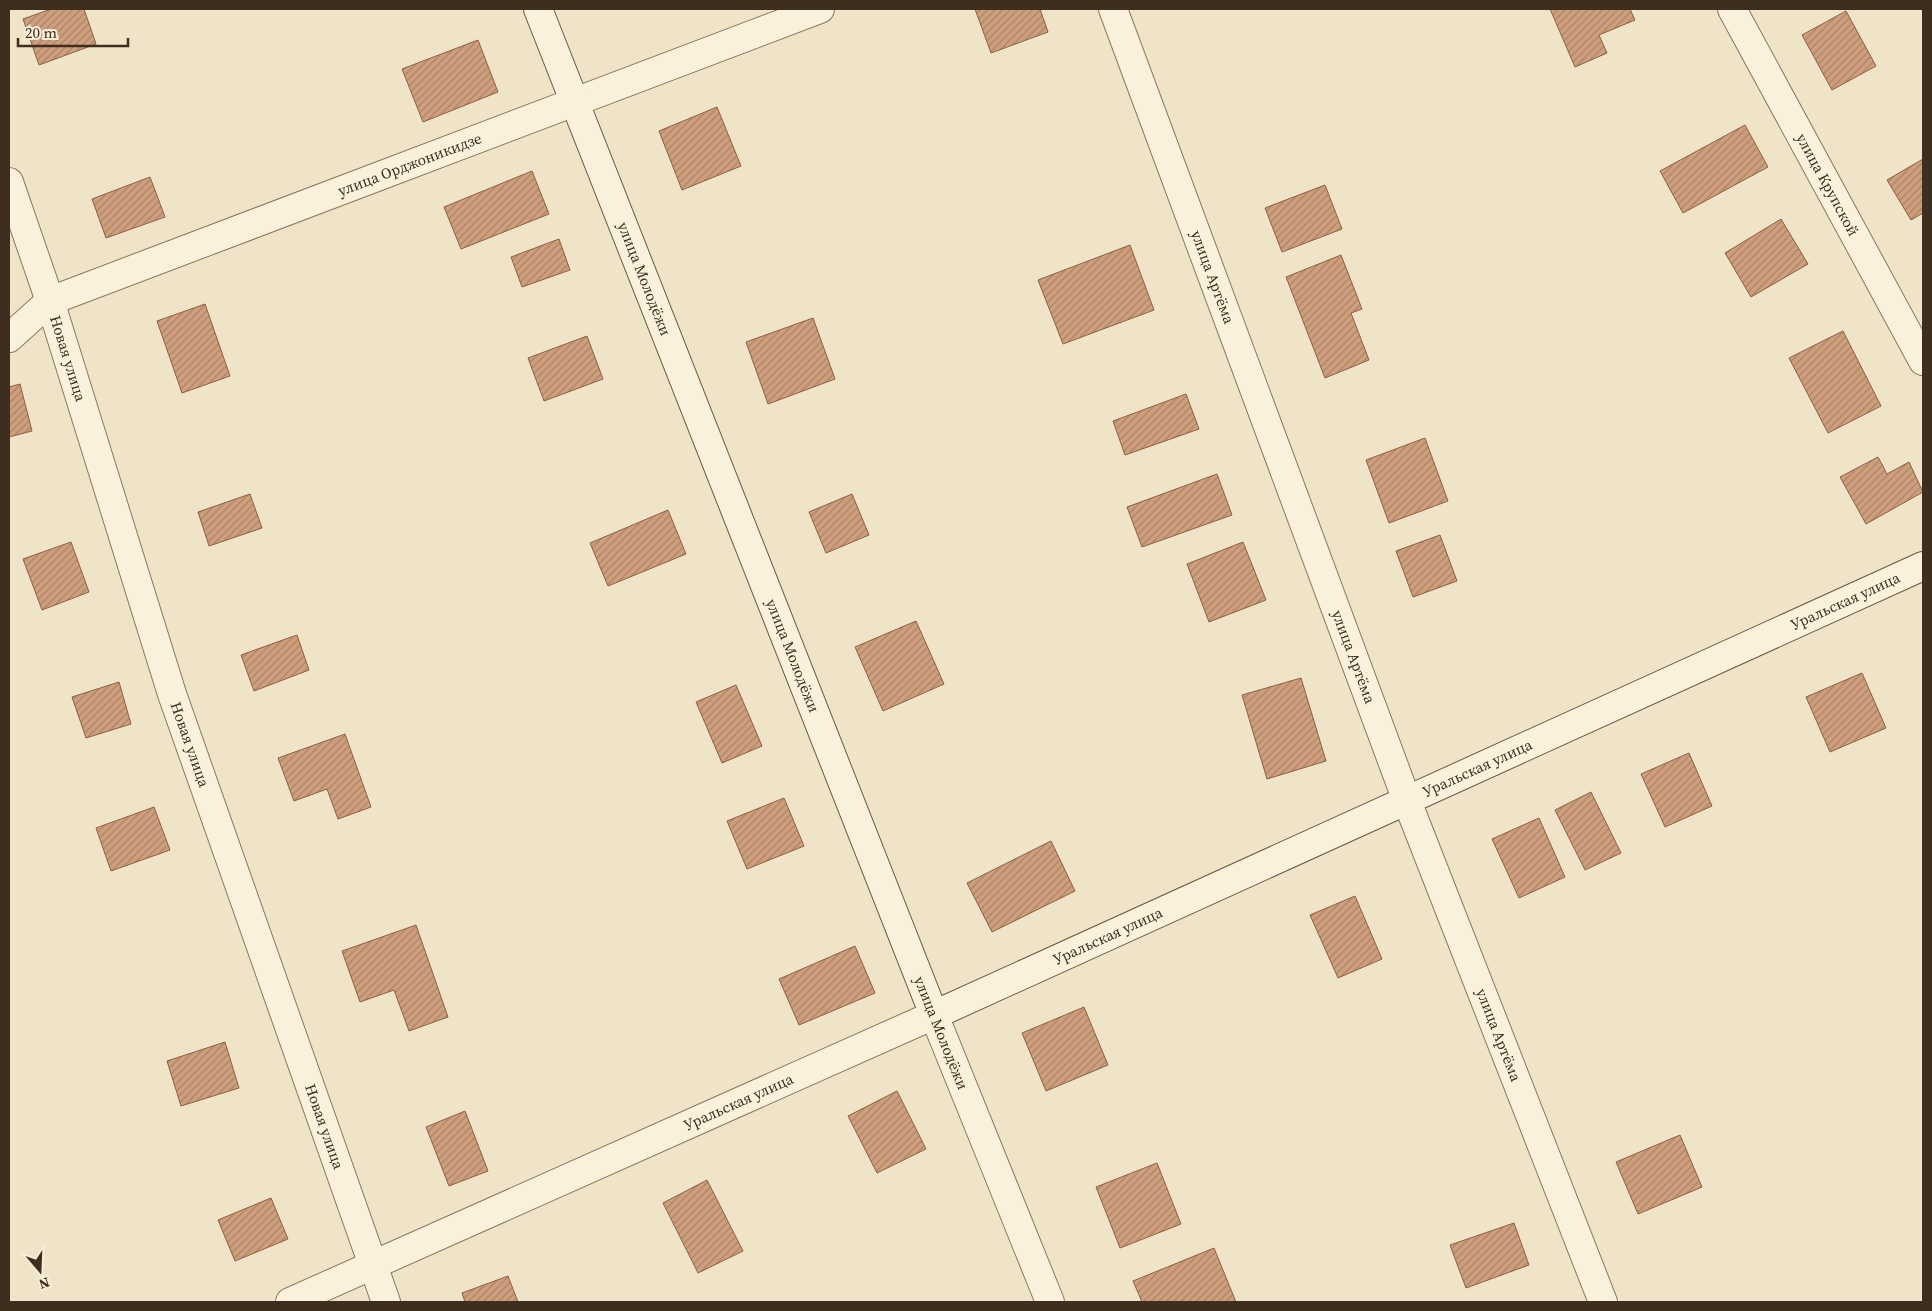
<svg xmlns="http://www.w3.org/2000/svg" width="1932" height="1311" viewBox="0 0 1932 1311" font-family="'Source Serif 4',serif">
<defs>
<pattern id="building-hatch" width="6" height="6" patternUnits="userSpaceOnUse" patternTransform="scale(1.25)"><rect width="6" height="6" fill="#cf9f7d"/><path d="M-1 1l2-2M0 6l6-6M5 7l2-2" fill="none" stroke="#a98266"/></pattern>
</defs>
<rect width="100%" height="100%" fill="#f0e4c8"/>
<path fill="url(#building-hatch)" stroke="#8d5f41" d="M51,9H84L96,44L39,65L23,19Z
M975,9H1040L1048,32L991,53Z
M1550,9H1630L1635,20L1599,35L1607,53L1575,67Z
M1846,11L1876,66L1832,90L1802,35Z
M478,40L498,92L423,122L402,69Z
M717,107L741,166L682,190L659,131Z
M1745,125L1768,167L1683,213L1660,171Z
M1923,159V213L1911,220L1887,180Z
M532,171L549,214L461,249L444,207Z
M150,177L165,217L106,238L92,199Z
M1325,185L1342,229L1282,252L1265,208Z
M1781,219L1808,264L1751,297L1725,253Z
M559,239L570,270L522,287L511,257Z
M1130,245L1154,310L1063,344L1038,280Z
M1341,255L1362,309L1351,313L1369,360L1325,378L1286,277Z
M205,304L230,376L182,393L157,321Z
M813,318L835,379L768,404L746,342Z
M1843,331L1881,406L1828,433L1789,358Z
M587,336L603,379L544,401L528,358Z
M20,384L32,431L9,437V387Z
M1186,394L1199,429L1125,455L1113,421Z
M1425,438L1448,501L1389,523L1366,460Z
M1878,457L1887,474L1909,462L1923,492L1866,524L1840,477Z
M1217,474L1232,515L1142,547L1127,507Z
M250,494L262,528L209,546L198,512Z
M852,494L869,535L826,553L809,512Z
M668,510L686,554L608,586L590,543Z
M1440,535L1457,581L1413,597L1396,551Z
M71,542L89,592L42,610L23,559Z
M1243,542L1266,600L1209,622L1187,564Z
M916,621L944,684L883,711L855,647Z
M297,635L309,670L254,691L241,655Z
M1862,673L1886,728L1830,752L1806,697Z
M1301,678L1326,761L1267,779L1242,695Z
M119,682L131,724L86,738L72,697Z
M736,685L762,746L722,763L696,702Z
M345,734L371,807L338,819L327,789L294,801L278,758Z
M1689,753L1712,806L1665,827L1641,774Z
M1591,792L1621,853L1585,870L1555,810Z
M784,798L804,846L747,869L727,821Z
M154,807L170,850L111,871L96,828Z
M1539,818L1565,877L1519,898L1492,839Z
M1051,841L1075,891L992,932L967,883Z
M1355,896L1382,959L1338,978L1310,915Z
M416,925L448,1017L409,1031L394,990L360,1002L342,951Z
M855,946L875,993L799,1025L779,979Z
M1084,1007L1108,1065L1046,1091L1022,1033Z
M225,1042L239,1088L181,1106L167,1061Z
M897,1091L926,1149L877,1173L848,1116Z
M465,1111L488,1171L449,1186L426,1127Z
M1680,1135L1702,1187L1638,1214L1616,1162Z
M1157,1163L1181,1224L1120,1248L1096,1187Z
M707,1180L743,1251L698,1273L663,1203Z
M271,1198L288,1239L235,1261L218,1220Z
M1514,1223L1529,1265L1466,1288L1450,1245Z
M1214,1248L1236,1302H1142L1133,1281Z
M508,1276L518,1302H465L462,1293Z"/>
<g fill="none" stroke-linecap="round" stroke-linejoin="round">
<g stroke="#8d765c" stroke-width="30">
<g id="street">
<path id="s1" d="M1113,9L1407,801L1603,1302"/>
<path id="s2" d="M1732,9L1923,361"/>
<path id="s3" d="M9,182L50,301L172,694L386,1302"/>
<path id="s4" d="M9,338L50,301L820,9"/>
<path id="s5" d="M290,1302L934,1015L1050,1302"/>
</g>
</g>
<g stroke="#6f573f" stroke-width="30">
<g id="secondary">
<path id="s6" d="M538,9L934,1015L1923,566"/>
</g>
</g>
<use href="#street" stroke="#faf1dc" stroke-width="28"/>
<use href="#secondary" stroke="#faf1dc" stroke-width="28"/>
</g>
<g text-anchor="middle" stroke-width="4" stroke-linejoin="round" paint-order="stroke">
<g font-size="15" fill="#3d2e20" stroke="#f7eed8">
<text dy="5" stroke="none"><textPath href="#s4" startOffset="440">улица Орджоникидзе</textPath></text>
<text dy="5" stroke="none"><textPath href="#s2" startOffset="200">улица Крупской</textPath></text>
<text dy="5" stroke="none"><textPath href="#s1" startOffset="286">улица Артёма</textPath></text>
<text dy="5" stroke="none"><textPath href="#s6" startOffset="290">улица Молодёжи</textPath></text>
<text dy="5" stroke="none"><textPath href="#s3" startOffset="186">Новая улица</textPath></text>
<text dy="5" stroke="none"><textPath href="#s6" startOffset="2082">Уральская улица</textPath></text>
<text dy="5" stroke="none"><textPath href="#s6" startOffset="695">улица Молодёжи</textPath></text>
<text dy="5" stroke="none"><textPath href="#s1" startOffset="691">улица Артёма</textPath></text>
<text dy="5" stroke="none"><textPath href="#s3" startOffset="591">Новая улица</textPath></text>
<text dy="5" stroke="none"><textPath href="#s6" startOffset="1678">Уральская улица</textPath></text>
<text dy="5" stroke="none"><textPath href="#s6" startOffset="1272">Уральская улица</textPath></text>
<text transform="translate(941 1033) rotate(68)" y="5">улица Молодёжи</text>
<text dy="5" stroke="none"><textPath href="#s1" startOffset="1096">улица Артёма</textPath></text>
<text dy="5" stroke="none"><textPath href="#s5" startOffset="491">Уральская улица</textPath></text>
<text dy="5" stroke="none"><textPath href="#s3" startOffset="996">Новая улица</textPath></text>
</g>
</g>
<rect width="1932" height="1311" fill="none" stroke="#3d2e20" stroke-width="20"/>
<g transform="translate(40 1271) rotate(161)" stroke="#f7eed8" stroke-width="4" paint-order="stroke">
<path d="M0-4L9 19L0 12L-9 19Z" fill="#3d2e20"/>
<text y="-8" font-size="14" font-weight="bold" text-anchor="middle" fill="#3d2e20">N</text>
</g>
<path d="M18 38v8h110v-8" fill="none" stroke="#3d2e20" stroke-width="2.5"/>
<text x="25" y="38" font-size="15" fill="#3d2e20" stroke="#f7eed8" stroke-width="4" paint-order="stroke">20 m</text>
</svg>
